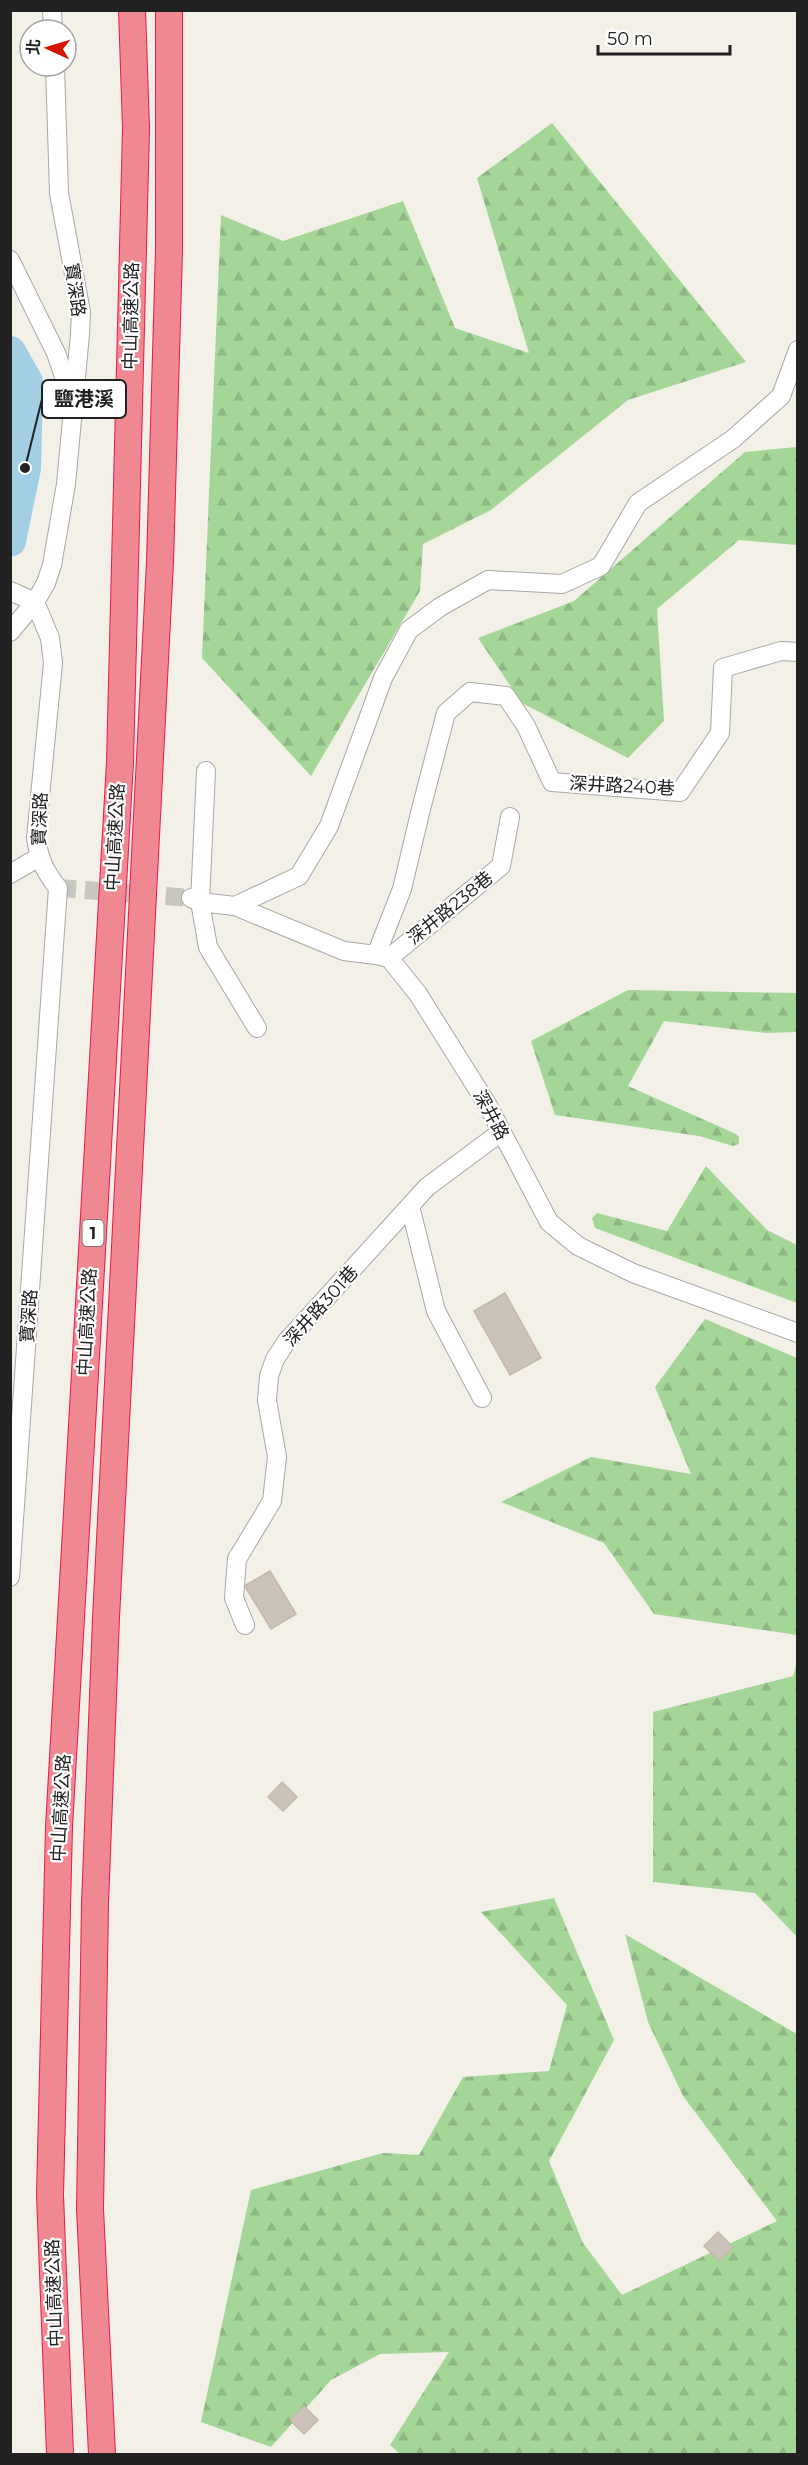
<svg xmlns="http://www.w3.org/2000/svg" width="808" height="2465" viewBox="0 0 808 2465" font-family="Montserrat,'Noto Sans TC',sans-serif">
<defs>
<pattern id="forest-firs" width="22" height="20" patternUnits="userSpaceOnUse" patternTransform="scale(1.5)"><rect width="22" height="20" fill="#a4d698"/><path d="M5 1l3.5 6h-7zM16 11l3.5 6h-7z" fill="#8db783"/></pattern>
</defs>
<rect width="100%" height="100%" fill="#f2f0e7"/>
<path fill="url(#forest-firs)" d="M552,123L746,362L628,400L491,510L423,544L420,591L311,776L202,658L221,215L283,241L403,201L455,328L529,353L477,178Z
M797,447V545L739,540L657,609L664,721L628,758L522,703L478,638L574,601L745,452Z
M628,990L797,993V1032L767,1033L664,1021L628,1086L736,1134L739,1137V1144L733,1146L699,1136L555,1115L531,1041Z
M706,1166L767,1230L797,1245V1303L595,1228L592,1218L597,1213L667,1231Z
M705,1319L797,1358V1635L654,1614L604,1543L501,1502L591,1457L691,1474L655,1387Z
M797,1662V1937L755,1893L653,1882V1712L793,1676Z
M554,1898L614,2040L549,2161L583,2243L622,2295L777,2221L683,2096L648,2022L625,1934L797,2034V2454H400L390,2445L449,2352L380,2354L331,2380L271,2447L201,2422L251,2190L383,2153L419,2155L463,2077L549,2071L567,2005L481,1912Z"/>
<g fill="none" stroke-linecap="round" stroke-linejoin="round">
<path stroke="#a3cfe4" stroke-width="32" d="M10,352L27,382L25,468L10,541"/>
</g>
<path fill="#cbc3b9" stroke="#c6b8a7" stroke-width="1.5" d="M505,1293L541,1358L510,1375L474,1311Z
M270,1571L296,1614L271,1629L246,1588V1585Z
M282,1782L297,1797L283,1811L268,1797Z
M718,2232L733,2247L719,2261L704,2246Z
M304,2406L318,2420L304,2434L290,2420Z"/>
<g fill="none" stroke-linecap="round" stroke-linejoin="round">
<path stroke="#c8c7bf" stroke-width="18" stroke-dasharray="18 9" stroke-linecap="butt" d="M58,888L191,898"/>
<g stroke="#a8a8a8" stroke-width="20">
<path id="minor" d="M52,10L53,30
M10,260L56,353L70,394
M10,591L35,602
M10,632L35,602L46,583L52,565L66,484L80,334L81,312L59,193L55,66
M206,771L200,902L208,947L257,1028
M10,874L39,857
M191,898L200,902L235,906L344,951L376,955L389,958L418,994L487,1104L549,1222L578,1246L633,1273L798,1333
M235,906L299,876L329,826L383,678L409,630L440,607L488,580L562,584L601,566L638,503L733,439L781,396L798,350
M376,955L402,889L420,813L446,713L470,692L506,696L526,726L552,782L680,792L720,733L723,668L781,651L798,652
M389,958L501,866L510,817
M410,1206L436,1311L482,1398
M10,1577L58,888C45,872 39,859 36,838L53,663L50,638L35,602
M245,1625L234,1598L237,1559L272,1501L277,1457L267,1400L269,1376L275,1359L287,1341L427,1187L501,1132"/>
</g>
<g stroke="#ed174c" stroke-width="28">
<path id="highway" d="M60,2454L50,2195L59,1827L120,762L136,128L132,10
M102,2454L90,2209L95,1904L106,1618L160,562L169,250V10"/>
</g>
<use href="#minor" stroke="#fff" stroke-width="18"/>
<use href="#highway" stroke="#f08892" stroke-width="26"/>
</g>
<g text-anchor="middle" stroke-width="4.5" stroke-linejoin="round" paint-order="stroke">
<rect fill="#fff" stroke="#646464" stroke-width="1.5" x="82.5" y="1220" width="21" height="26" rx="4.5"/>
<g font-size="16" font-weight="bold" fill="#212121">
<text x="93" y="1239">1</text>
</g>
<g font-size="18" fill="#212121" stroke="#fff">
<text transform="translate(75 290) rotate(82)" y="6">寶深路</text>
<text transform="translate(131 316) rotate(-89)" y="6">中山高速公路</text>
<text transform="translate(622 786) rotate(3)" y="6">深井路240巷</text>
<text transform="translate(40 819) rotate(-88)" y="6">寶深路</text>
<text transform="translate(115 837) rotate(-87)" y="6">中山高速公路</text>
<text transform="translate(450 908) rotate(-39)" y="6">深井路238巷</text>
<text transform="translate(491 1115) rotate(61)" y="6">深井路</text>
<text transform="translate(321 1306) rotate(-48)" y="6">深井路301巷</text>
<text transform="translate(29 1316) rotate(-86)" y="6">寶深路</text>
<text transform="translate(87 1322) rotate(-87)" y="6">中山高速公路</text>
<text transform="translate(61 1808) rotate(-87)" y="6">中山高速公路</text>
<text transform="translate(54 2293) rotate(-92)" y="6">中山高速公路</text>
</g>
</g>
<path fill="none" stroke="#212121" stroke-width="2" d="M25 468L42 399"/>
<circle fill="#212121" stroke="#fff" stroke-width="2" cx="25" cy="468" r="6"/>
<rect fill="#fff" stroke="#212121" stroke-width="2" x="42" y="380" width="84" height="38" rx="6"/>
<g font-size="20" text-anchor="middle" font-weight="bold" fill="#212121">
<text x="84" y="406">鹽港溪</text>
</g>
<rect width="808" height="2465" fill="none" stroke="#212121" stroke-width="24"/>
<g transform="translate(48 48) rotate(274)"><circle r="28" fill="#ffffff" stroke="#a6a6a6" stroke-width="1.5"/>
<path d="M0-4.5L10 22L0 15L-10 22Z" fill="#d21400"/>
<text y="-9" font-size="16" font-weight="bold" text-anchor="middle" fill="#212121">北</text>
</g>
<path d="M598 45v9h132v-9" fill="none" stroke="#212121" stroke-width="3"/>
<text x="607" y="45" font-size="18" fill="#212121" stroke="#ffffff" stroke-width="4.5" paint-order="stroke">50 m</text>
</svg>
